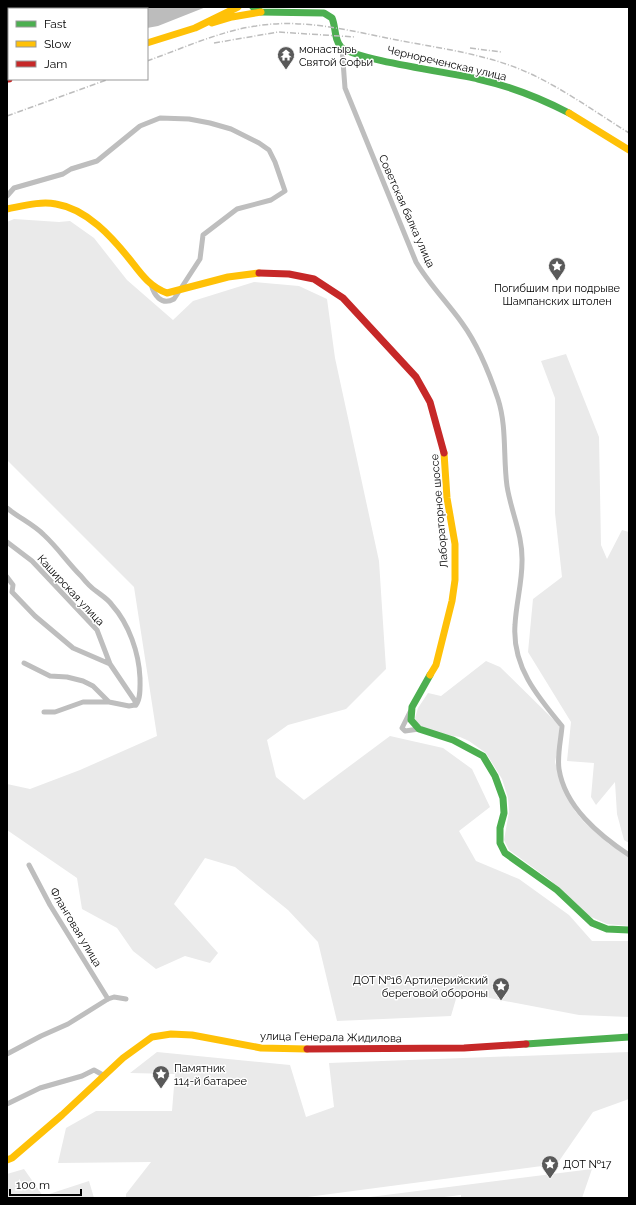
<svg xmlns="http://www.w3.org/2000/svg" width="636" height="1205" viewBox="0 0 636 1205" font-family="Raleway,sans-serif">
<rect width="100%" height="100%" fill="#fff"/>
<path fill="#eaeaea" d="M14,219L59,222L70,221L94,238L127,280L173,320L193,301L254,282L299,286L327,299L335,358L379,561L386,669L346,709L288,725L267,740L276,777L304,800L390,736L443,748L472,769L490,807L459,831L476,861L519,879L569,915L592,941H629V1017L579,1015L458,992L451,1016L337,1021L318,942L288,910L235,867L205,858L174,904L218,953L210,963L185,956L156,969L133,951L117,928L82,909L77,878L7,830V784L30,789L80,770L157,736L134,587L7,460V222Z
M566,354L599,437L601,545L607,559L622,530L629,532V843L624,840L617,814L615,782L596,805L591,797L594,763L567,761L571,722L528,652L533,599L562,577L555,513V398L541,361Z
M486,661L500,667L559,725V742L555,762L562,786L575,811L584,822L609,844L629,857V926L607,924L589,916L550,880L509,850L504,840L509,812L508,798L502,779L486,753L469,741L460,737L429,732L417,723L415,718L418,708L428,693L441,696Z
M157,1052L290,1065L306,1117L334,1107L329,1063L629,1052V1099L593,1112L557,1164L300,1198H126V1194L151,1162L58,1163L66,1128L96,1111H172L175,1074L130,1073Z
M24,1169L43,1196L89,1181L94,1198H7V1174Z
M592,1169L582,1198H461V1195L436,1198H362Z"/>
<path fill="#bcbcbc" d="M7,7H206L158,26L147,28V9H9V56L7,57Z"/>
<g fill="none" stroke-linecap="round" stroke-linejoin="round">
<path stroke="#bebebe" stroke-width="5" d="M342,48L345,88L416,262C429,284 447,302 462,323C478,345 489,372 498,399C507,427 503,457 507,486C511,512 523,535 522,562C522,583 516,604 515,625C512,666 537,696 562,726C561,740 557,755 559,769C565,807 599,835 629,855
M7,196L14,188L63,174L71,169L97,161L140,126L160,118L189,119L210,123L231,129L259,143L269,150L275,162L285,191L271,200L237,209L203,235L200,259L174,299C161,306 154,295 151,284
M7,508C19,518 33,524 44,535C58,548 68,563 81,576C85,581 90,587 96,591C101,595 108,599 112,605C129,624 139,653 140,678C140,686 141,698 136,705
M7,542L32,561L97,630L110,664L135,701V705L129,706L109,702L93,686L83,681L67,677L50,676L24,663
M7,577L13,585L12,592L35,616L73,648L110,664
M44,712H55L83,702H109
M410,712L402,728L405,731L419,729
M29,865L50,905L108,999
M7,1054L41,1036L68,1024L108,999L114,997L126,999
M7,1104L40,1088L82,1076L94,1070L103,1075"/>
<path stroke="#4caf50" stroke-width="7" d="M253,7L261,12L324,13L332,18C336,27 334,40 341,47C355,60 453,73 478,79C509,86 540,98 569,113
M430,675L412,707L411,720L419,729L453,740L483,756L495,776L503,798L504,813L500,828V843L505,853L557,890L592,923L607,929L629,930
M526,1044L629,1037"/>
<path stroke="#ffc107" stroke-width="7" d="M212,23L232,17L261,12
M147,43L195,28L238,7
M569,113L629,150
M7,209C23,206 40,201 56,204C87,209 112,237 131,261C141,274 150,287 167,293L228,277L259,273
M430,675L436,665L452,601L455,580V544L447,498L444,453
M7,1160L12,1158L62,1115L123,1058L152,1037L171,1034L192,1035L261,1048L307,1049"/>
<path stroke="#c62828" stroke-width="7" d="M7,79H9
M259,273L289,274L314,279L343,298L416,377L430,402L444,453
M307,1049L464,1048L526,1044"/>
<path stroke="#bdbdbd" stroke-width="1.5" stroke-dasharray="6 2 1 2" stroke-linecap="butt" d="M214,43L278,32L355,37
M470,48L501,52
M147,61C181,49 220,31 256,26C303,18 351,31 397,40C443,49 488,54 531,74C565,90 597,113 629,133
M7,116L109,79"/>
</g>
<defs>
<g id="temple-pin" transform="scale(0.9)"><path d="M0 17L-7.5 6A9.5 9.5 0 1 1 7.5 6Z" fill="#595959" stroke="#fff"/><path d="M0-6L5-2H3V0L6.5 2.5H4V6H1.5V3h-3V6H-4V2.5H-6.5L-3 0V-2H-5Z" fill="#fff"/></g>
<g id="sight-pin" transform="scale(0.9)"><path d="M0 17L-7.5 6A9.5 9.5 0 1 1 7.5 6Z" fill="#595959" stroke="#fff"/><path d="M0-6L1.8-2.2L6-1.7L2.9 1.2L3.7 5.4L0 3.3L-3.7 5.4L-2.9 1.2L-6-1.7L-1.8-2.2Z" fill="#fff"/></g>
</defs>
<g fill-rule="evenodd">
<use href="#temple-pin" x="286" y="55"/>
<use href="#sight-pin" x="557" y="266"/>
<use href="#sight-pin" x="501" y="986"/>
<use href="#sight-pin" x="161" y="1074"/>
<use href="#sight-pin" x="550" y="1164"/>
</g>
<g text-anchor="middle" stroke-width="3" stroke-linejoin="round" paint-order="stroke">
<g font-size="11" fill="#000" stroke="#fff" text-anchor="start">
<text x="299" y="53">монастырь<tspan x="299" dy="13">Святой Софьи</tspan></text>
<text x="557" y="292" text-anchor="middle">Погибшим при подрыве<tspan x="557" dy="13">Шампанских штолен</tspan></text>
<text x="488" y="984" text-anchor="end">ДОТ №16 Артилерийский<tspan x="488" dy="13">береговой обороны</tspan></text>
<text x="174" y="1072">Памятник<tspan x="174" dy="13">114-й батарее</tspan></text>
<text x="563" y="1168">ДОТ №17</text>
</g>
<g font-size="11" fill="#000" stroke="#fff">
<text transform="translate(447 63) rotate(13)" y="4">Чернореченская улица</text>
<text transform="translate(407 211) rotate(66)" y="4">Советская балка улица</text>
<text transform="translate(439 511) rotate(-95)" y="4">Лабораторное шоссе</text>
<text transform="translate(71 590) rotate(47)" y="4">Каширская улица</text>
<text transform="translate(76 927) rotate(59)" y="4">Фланговая улица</text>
<text transform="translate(331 1037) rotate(1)" y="4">улица Генерала Жидилова</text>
</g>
</g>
<rect width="636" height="1205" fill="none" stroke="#000000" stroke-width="16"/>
<rect x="8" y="8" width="140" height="72" fill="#ffffff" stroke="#999999"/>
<rect x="16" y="21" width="20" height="6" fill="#4caf50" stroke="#999999"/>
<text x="44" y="28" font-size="12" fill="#000000">Fast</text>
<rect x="16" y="41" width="20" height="6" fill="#ffc107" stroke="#999999"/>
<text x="44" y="48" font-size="12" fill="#000000">Slow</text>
<rect x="16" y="61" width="20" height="6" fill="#c62828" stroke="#999999"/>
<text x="44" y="68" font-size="12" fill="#000000">Jam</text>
<path d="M10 1189v6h71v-6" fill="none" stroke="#000000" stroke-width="2"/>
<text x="16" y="1189" font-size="12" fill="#000000" stroke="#ffffff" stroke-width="3" paint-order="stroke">100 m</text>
</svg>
